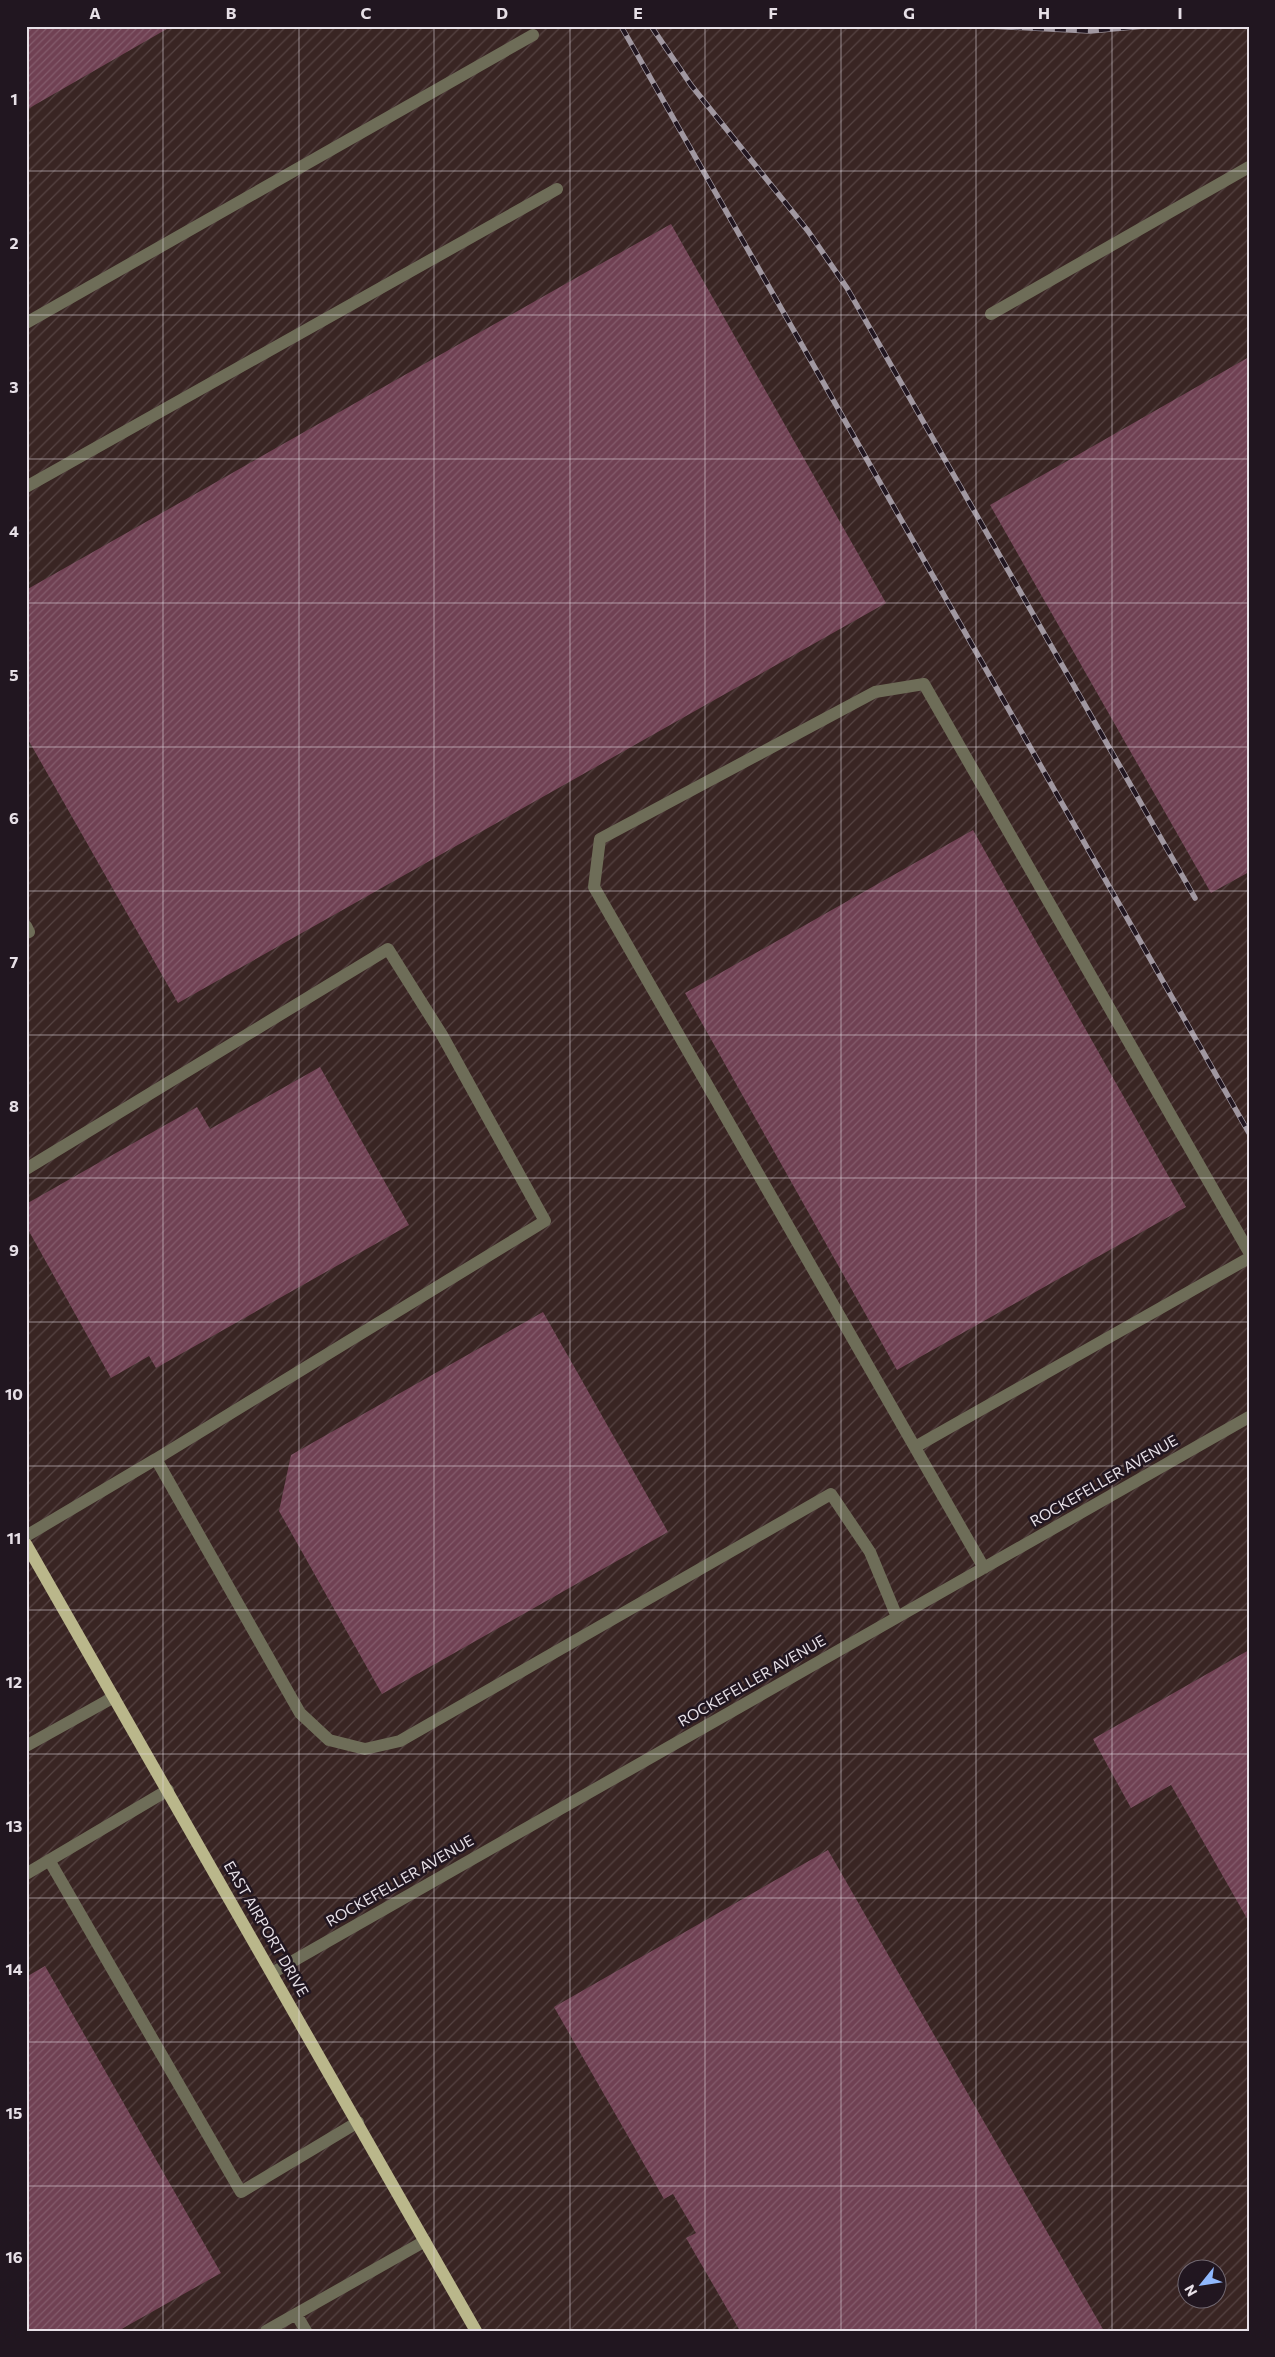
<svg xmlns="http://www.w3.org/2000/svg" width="1275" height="2357" viewBox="0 0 1275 2357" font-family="Commissioner,sans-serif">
<defs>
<pattern id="industrial-furrows" width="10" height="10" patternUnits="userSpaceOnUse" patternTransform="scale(1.25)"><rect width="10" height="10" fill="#392523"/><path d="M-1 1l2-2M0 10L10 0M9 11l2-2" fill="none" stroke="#564443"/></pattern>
<pattern id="building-hatch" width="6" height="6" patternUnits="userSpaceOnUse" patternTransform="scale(1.25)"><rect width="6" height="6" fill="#704153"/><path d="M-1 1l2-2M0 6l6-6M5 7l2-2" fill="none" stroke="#845c6c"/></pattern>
</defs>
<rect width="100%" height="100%" fill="#2a202a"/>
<path fill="url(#industrial-furrows)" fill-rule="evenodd" d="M26,26H1249V2331H26ZM1188,2270H1218V2300H1188Z"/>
<path fill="url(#building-hatch)" d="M26,26H172L26,110Z
M671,224L886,603L178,1003L26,736V590Z
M1249,357V872L1211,893L990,505Z
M973,830L1186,1207L897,1370L685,993Z
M320,1067L409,1225L156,1368L149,1356L111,1378L26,1226V1204L197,1107L210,1129Z
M543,1312L668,1532L382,1694L279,1511L291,1455Z
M1249,1650V1922L1171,1785L1131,1808L1093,1739Z
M828,1850L1104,2331H740L686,2238L696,2233L673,2194L664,2199L554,2007Z
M45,1966L221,2273L118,2331H26V1977Z"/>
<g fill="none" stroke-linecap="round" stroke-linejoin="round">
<path stroke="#6e6d58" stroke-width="12" d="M991,314L1249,167
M26,323L533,35
M26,487L557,189
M26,926L29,932L26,933
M26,1169L388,949L442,1035L545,1221L156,1459L300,1713L329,1740L365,1749L400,1741L831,1494L870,1552L897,1617
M915,1447L1249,1258
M26,1536L156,1459
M984,1568L594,887L600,839L875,692L924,684L1249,1252
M26,1746L114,1697
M49,1860L241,2192L358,2122
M26,1874L168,1790
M272,1973L1249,1417
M296,2314L425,2241
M266,2331L296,2314L306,2331"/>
<path stroke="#bab78b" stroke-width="12" d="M26,1544L476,2331"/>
<g stroke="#a097a0" stroke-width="5.5">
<path id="rail" d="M621,26L1249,1133
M651,26L691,85L808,231L847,288L1195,898
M989,26L1090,31L1144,26"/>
</g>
<use href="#rail" stroke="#211620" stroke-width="4" stroke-dasharray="11" stroke-linecap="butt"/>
</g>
<path fill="none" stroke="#e7e0e7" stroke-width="1" stroke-opacity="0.55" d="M163,26V2331M299,26V2331M434,26V2331M570,26V2331M705,26V2331M841,26V2331M976,26V2331M1112,26V2331M26,171H1249M26,315H1249M26,459H1249M26,603H1249M26,747H1249M26,891H1249M26,1035H1249M26,1178H1249M26,1322H1249M26,1466H1249M26,1610H1249M26,1754H1249M26,1898H1249M26,2042H1249M26,2186H1249"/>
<g text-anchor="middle" stroke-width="5" stroke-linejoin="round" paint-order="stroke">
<g font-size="15" fill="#e7e0e7" stroke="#211620">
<text transform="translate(1104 1481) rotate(-30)" y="5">ROCKEFELLER AVENUE</text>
<text transform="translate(752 1681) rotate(-30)" y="5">ROCKEFELLER AVENUE</text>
<text transform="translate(400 1881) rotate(-30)" y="5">ROCKEFELLER AVENUE</text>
<text transform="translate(266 1929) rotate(60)" y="5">EAST AIRPORT DRIVE</text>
</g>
</g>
<rect width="1275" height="2357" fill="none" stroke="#211620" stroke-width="55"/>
<g transform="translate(1202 2284) rotate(240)"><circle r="24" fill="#211620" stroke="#706770"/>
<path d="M0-4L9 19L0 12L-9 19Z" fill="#90b8fd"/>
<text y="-8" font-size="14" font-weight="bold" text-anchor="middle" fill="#e7e0e7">N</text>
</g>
<rect x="28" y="28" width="1220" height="2302" fill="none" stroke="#e7e0e7" stroke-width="2"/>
<g font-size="16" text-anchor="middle" font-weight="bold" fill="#e7e0e7">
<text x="95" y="19">A</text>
<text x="231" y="19">B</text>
<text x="366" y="19">C</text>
<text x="502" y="19">D</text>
<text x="638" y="19">E</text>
<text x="773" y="19">F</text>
<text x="909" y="19">G</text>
<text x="1044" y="19">H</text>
<text x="1180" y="19">I</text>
<text x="14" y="105">1</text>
<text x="14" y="249">2</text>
<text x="14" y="393">3</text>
<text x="14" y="537">4</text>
<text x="14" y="681">5</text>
<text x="14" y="824">6</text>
<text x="14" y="968">7</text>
<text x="14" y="1112">8</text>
<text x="14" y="1256">9</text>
<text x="14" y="1400">10</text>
<text x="14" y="1544">11</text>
<text x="14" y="1688">12</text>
<text x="14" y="1832">13</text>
<text x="14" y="1975">14</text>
<text x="14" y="2119">15</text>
<text x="14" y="2263">16</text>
</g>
</svg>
